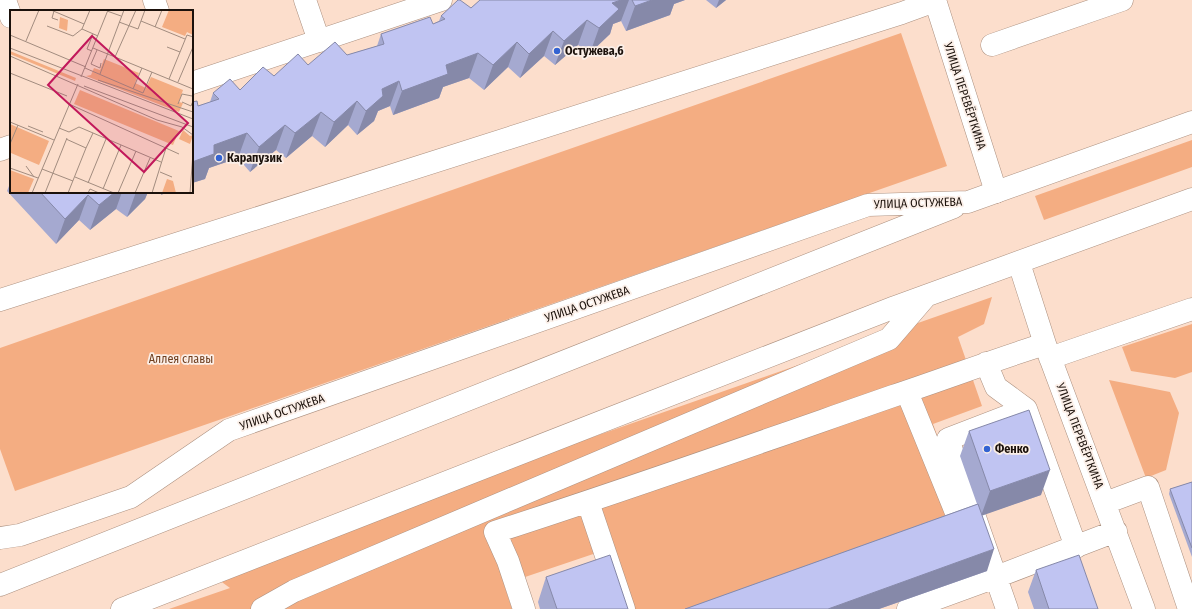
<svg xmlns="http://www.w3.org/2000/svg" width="1192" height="609" viewBox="0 0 1192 609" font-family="'Fira Sans Condensed',sans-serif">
<rect width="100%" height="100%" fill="#fcdecc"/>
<path fill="#f4ad82" d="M901,33L947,166L15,491L0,449V348Z
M1192,140V167L1044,220L1035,196Z
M992,297L984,324L958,337L982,406L933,424L970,525L736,609H635L614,547L504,584L512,609H169L230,588L208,572Z
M1192,324V372L1175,378L1131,371L1122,347Z
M1109,380L1170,392L1179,413L1166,470L1146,478Z"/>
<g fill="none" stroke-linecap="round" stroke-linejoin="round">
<g stroke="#ac9180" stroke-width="23">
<path id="minor" d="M5,0L11,17
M154,0L158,11
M305,0L319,41
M935,0L996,192
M992,45L1122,0
M192,83L441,0
M0,150L11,146
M1019,263L1045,344L1144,609
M0,300L902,13L935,1
M1050,358L1192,309
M986,363L996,387L1026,409
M907,392L955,510L977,523L1007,609
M588,502L624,609
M1105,503L1148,487L1189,609
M977,523L948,439L1026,409L1076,547
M524,609L508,561L495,532C629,489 761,442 893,396C944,379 994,360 1045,344
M908,609L996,577L1116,531"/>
</g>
<g stroke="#ac9180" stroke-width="23">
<path id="major" d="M0,538L20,535L131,497L229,430L868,205L968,202L1192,122
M0,585L954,207
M122,609L895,307L1192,199
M262,609L294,591L889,339L926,296"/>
</g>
<use href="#minor" stroke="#fff" stroke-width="22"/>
<use href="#major" stroke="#fff" stroke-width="22"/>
</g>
<path fill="#a5a9d0" d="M480,0H685L674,4L670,15L626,31L621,21L613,24L610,34L590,53L578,45L555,65L544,56L520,78L508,67L484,90L469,78L443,87L439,98L393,115L390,106L378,111L374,121L357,135L348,125L325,147L312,136L286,158L276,150L250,172L238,158L209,168L205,179L192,183V102L198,106L210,102L213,93L240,90L274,76L308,65L347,55L377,46L381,34L433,24L439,21L441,16L471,8Z
M706,0H726L716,8Z
M11,181V192H148L145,199L127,217L116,209L90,230L79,220L56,244L7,191Z
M969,431L1041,495L982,515L987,571L879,609H685L977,504L960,456Z
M1192,482V557L1169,494L1170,489Z
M1036,570L1098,609H1034L1028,592Z
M546,577L628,609H540L538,602Z"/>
<path fill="#8689a9" d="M621,0H629L621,21L613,24L610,34L590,53L599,28L612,3Z
M652,0H685L674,4L670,15L626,31L635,6Z
M719,0H726L716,8Z
M587,20L578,45L555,65L564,41Z
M553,31L544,56L520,78L529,54Z
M517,42L508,67L484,90L493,65Z
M478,53L469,78L443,87L439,98L393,115L402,91L446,65Z
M399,81L390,106L378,111L374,121L357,135L366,111L382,89Z
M357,101L348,125L325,147L334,122Z
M321,112L312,136L286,158L295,133Z
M285,125L276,150L250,172L259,147Z
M247,133L238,158L209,168L205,179L192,183V162L214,145Z
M115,192H122L116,209L90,230L99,205Z
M136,192H148L145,199L127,217Z
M162,192H168L161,195Z
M88,195L79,220L56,244L65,219Z
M1050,470L1041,495L981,516L990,491Z
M994,549L987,571L879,609H828Z"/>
<path fill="#c0c4f2" stroke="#8689a9" d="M458,0H460L471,8L480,0H621L612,3L619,9L599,28L587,20L564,41L553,31L529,54L517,42L493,65L478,53L446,65L448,74L402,91L399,81L382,89L383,96L366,111L357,101L334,122L321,112L295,133L285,125L259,147L247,133L214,145V154L192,162V102L197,101L198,106L219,99L213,93L230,79L240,90L263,67L274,76L298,54L308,65L335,42L347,55L384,44L381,34L430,17L433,24L445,19L441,16Z
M632,0H652L635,6Z
M40,192H115L99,205L88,195L65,219Z
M1029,410L1050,470L990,491L969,431Z
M1192,482V548L1170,489Z
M978,504L994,549L828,609H685Z
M610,555L628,609H557L546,577Z
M1079,555L1098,609H1049L1036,570Z"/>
<g fill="#3363d2" stroke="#fbefe8" stroke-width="1.5">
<circle cx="557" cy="51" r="4"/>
<circle cx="219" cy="158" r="4"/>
<circle cx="987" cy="449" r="4"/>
</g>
<g text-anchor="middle" stroke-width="3.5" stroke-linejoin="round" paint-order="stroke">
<g font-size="12" font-weight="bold" fill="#1b110b" stroke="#fbefe8" text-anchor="start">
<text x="565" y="55">Остужева,6</text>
<text x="227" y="162">Карапузик</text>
<text x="995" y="453">Фенко</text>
</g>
<g font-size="12" fill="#1b110b" stroke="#fbefe8">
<text transform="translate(965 96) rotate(72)" y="4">УЛИЦА ПЕРЕВЁРТКИНА</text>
<text transform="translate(918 203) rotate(-2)" y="4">УЛИЦА ОСТУЖЕВА</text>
<text transform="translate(587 304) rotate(-19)" y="4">УЛИЦА ОСТУЖЕВА</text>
<text transform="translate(282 412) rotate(-19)" y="4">УЛИЦА ОСТУЖЕВА</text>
<text transform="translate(1080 436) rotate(69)" y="4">УЛИЦА ПЕРЕВЁРТКИНА</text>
</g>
<g font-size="12" fill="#6f3e1e" stroke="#fbefe8">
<text x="181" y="363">Аллея славы</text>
</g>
</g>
<g transform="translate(10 10)">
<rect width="183" height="183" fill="#fcdecc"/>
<path d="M159,0H183V25L177,22L175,26L152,17ZM50,7L58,10L57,21L49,18ZM0,41L66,68L65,71L0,44ZM94,49L129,63L125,73L136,78L141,67L173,80L169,92L173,93L169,102L76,66L81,65L84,58L90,60ZM70,80L169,121L163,135L64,94ZM0,114L39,131L29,155L1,143L0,145ZM173,120L180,126L183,125L180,134L169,129ZM0,160L24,169L18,183H0ZM157,169L163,171L166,183H152Z" fill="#f4ad82"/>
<path fill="none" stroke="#a28c7f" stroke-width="1" d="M41,0L74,14M80,0L72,19L88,26M44,1L42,8L48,10M97,1L111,6M131,11L175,29M109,12L128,19L135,0M37,16L63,26L72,19M145,17L152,0M0,25L76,57M16,31L29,0M157,37L170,42M0,38L183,109M83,38L183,79M87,40L81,54L90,58L91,53M82,41L77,39L83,24M0,46L147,110L172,117L183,125M105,47L126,0M75,58L133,83L142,62M0,63L57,86M90,64L114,0M71,67L98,0M159,69L177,25L183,27M88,70L183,102M168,72L183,37M74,76L183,117M123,79L132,58M172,92L181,96L183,91M59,94L169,144M168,94L172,84L182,86M0,112L44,130M18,116L33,122M49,118L59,122L69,117L151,152M56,129L76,138L58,183M0,134L8,115M76,138L83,123M16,156L24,167M0,158L28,168M32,159L63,171M150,162L162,167M65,167L104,183M78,173L96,129M93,179L111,135M22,183L68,74M35,183L57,128M78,183L80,179L89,183M108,183L126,141M125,183L140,148M142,183L156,138M180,183L183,143"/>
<path fill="#c2185b" fill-opacity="0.15" stroke="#c2185b" stroke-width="2" d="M82,26L178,113L134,162L38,75Z"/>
<rect width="183" height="183" fill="none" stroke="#1b110b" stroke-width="2"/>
</g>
</svg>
